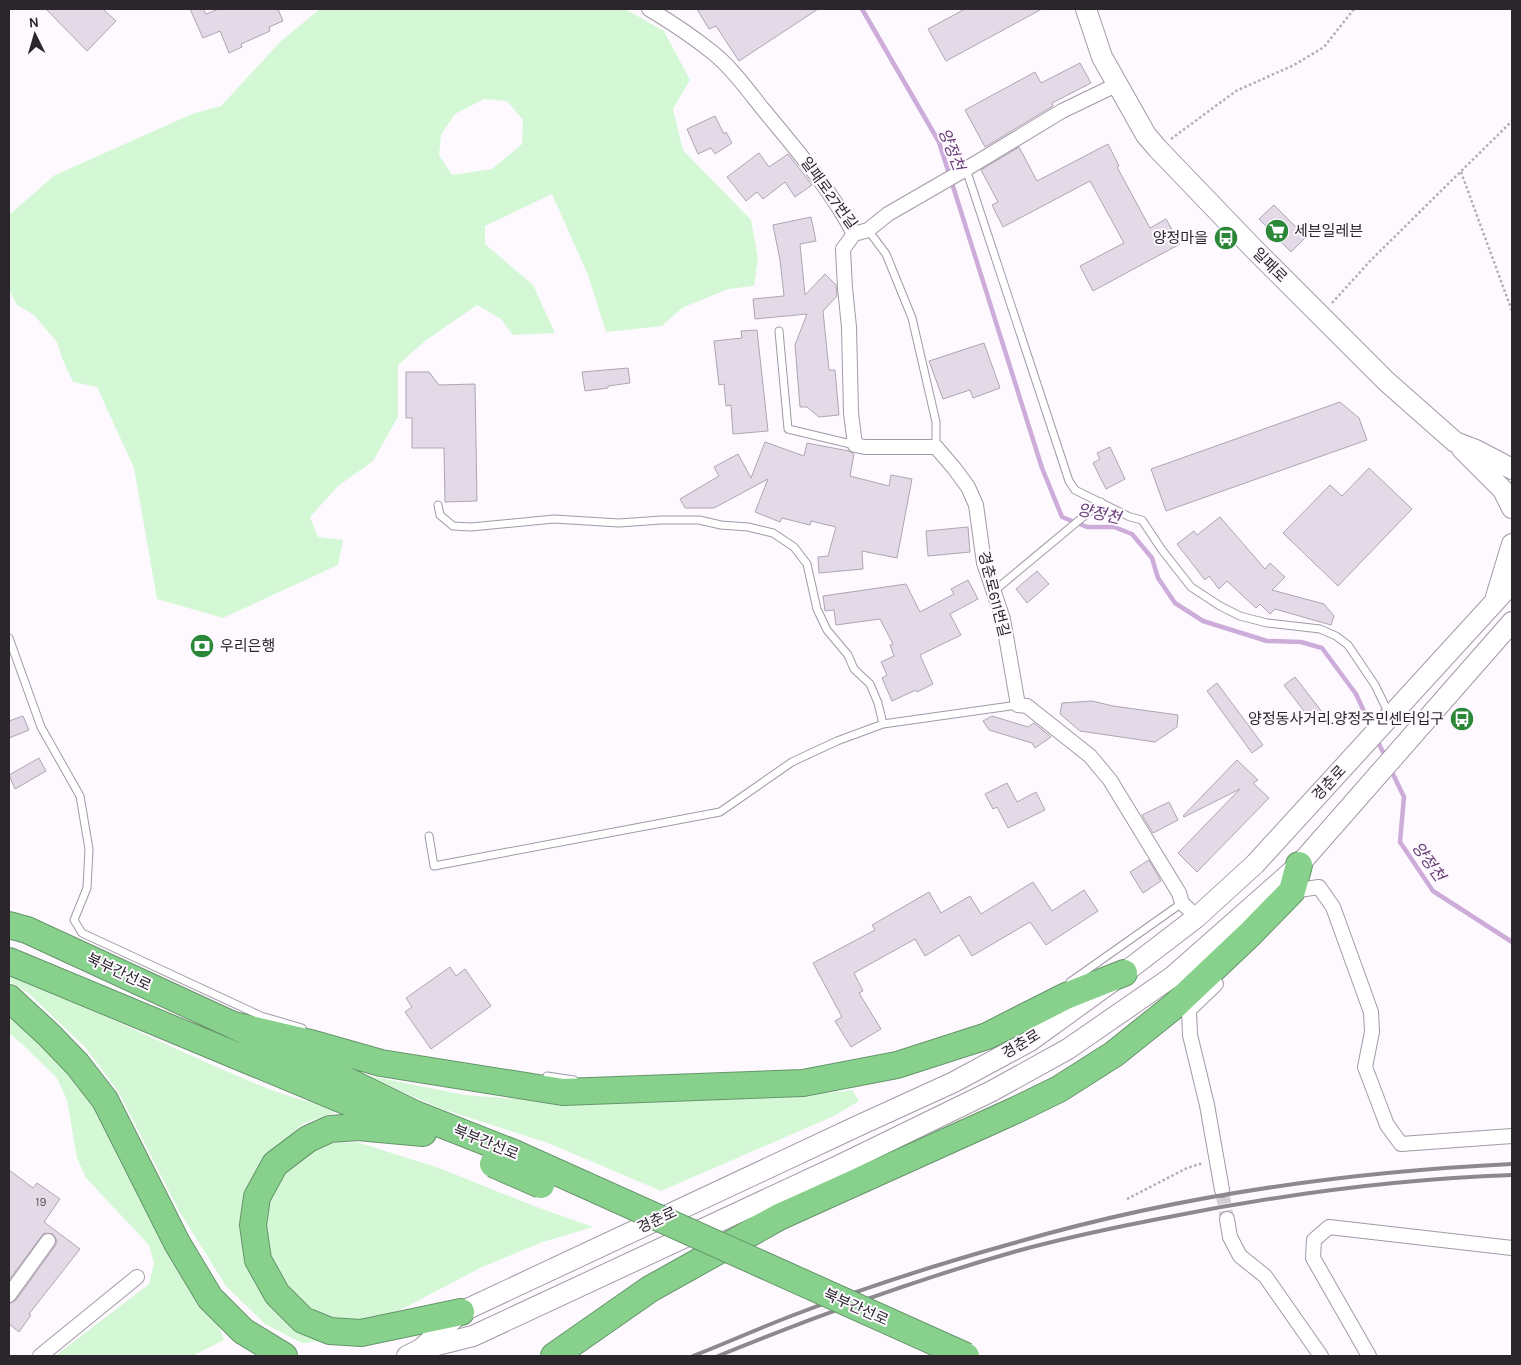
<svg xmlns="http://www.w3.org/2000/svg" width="1521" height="1365" viewBox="0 0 1521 1365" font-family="Karla,'Noto Sans KR',sans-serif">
<rect width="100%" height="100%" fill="#fdf9ff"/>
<path fill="#d4f8d5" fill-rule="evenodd" d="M320,9H625L664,31L690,80L673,109L683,150L751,220L758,258L754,286L728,289L682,308L662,326L606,332L588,275L552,194L485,226V244L533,285L555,333L513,335L501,319L477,305L425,341L398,365V417L373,461L338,486L310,517L318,537L343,540L338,565L223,618L157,599L134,468L97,387L73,382L62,358L57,342L34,315L17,305L9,290V215L55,175L192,114L221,106L280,42ZM484,99L507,101L523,120L522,144L492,169L452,175L439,155L441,135L455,114Z
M9,975C95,1009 178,1052 264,1087C288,1097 315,1103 341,1110L302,1124L267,1156L248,1265L332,1340L302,1343L265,1324L226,1286L179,1211L119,1093L85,1047L28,993L9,981Z
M9,1012L81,1084L218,1323L224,1340L192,1356H55L149,1284L154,1263L149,1245L86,1178L77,1158L67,1100L57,1078L23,1045L9,1033Z
M365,1075L465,1095L566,1103L803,1096L852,1090L859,1101L834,1116L661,1191L548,1143L439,1108Z
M357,1142L439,1168L534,1206L593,1227L543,1242L482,1267L406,1307L365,1324L303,1317L265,1265L261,1207L280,1175L308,1151L332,1143Z"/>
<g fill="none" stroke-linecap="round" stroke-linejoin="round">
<path stroke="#cdacda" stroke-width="4.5" d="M862,9L939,142L1042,468L1062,517L1087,527H1114L1132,534L1152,558L1158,578L1175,603L1203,621L1267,641L1301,642L1322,648L1356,694L1372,729
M1376,738L1386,758
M1390,768L1404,797L1400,842L1433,891L1512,942"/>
</g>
<path fill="#e3d9e7" stroke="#afa5b2" d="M46,9H103L116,21L87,51Z
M190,9H203L206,14L219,9H278L283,21L269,27L270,31L241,44L242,47L229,53L220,31L203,38Z
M697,9H818L739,61L716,26L709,29Z
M965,9H1042L946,61L928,29Z
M1080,63L1091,83L1052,103L1053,106L985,147L965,110L1035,72L1041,83Z
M715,116L724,134L726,132L732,143L715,154L711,148L698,154L687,129Z
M1108,144L1119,166L1117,167L1150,228L1166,219L1180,244L1093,291L1080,266L1124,243L1090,181L1003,227L992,205L998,202L981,170L1019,147L1037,181Z
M759,153L769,167L788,154L812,185L795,197L785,182L763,199L757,192L746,201L727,177Z
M1274,205L1306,237L1291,252L1259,219Z
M811,217L816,241L800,244L805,295L825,274L836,285L837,296L823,311L829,370H835L839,415L819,417L807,407H800L795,345L807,314L755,319L753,299L784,296L780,260L773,225Z
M757,330L768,431L733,434L731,405L726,406L724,384L719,385L714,341L742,338L741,331Z
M984,343L1000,388L973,398L970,390L943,399L929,361Z
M628,368L630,383L608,386V388L585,391L582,372Z
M406,372H429L439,385L475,384L477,501L445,502L444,448H412V418H406Z
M1340,402L1359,418L1367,440L1166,511L1151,469Z
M765,442L804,456L807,443L849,451L854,454L850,476L889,486L891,475L912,479L897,558L862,551L863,569L819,573L818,557L828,556L836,527L811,521L810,525L782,518L780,522L755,512L768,479L714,508H685L680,499L719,476L714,467L738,454L751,478Z
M1110,447L1125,479L1106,489L1093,463L1100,459L1097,453Z
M1369,468L1412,509L1338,586L1283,533L1330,485L1342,496Z
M1220,517L1265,569L1270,563L1285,577L1272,590L1324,604L1334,616L1331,625L1275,609L1270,614L1260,604L1256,608L1227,581L1219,589L1209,576L1205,580L1177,544L1194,531L1197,535Z
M968,527L970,552L928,556L926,531Z
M1037,571L1049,584L1027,603L1016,589Z
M968,580L978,599L950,614L961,635L920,655L933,684L917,692L916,690L892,701L882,678L887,675L881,662L894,656L890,645L893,644L880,619L836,625L834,610L825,611L823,596L906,584L920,612L954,594L951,589Z
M1295,677L1322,712L1311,720L1284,685Z
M1217,683L1263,745L1252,753L1207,691Z
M1092,701L1113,706L1178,715L1177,727L1155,742L1080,731L1060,714L1062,703Z
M23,716L29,730L9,738V721Z
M992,716L1028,727L1034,723L1051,737L1035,748L1032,743L989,730L983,721Z
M39,758L46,771L15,789L9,775Z
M1237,760L1258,780L1253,783L1269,798L1197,872L1178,853L1240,789L1184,817L1183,816Z
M1007,783L1017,802L1036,792L1045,810L1008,828L997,807L993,809L985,794Z
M1169,802L1178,820L1153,833L1142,815Z
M1149,860L1161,881L1143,893L1130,872Z
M1033,882L1052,911L1084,890L1098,911L1046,945L1030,922L972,956L959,935L925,956L915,939L854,973L863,991L859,993L881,1029L851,1047L835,1021L842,1017L813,963L875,930L872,925L929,892L941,913L970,896L981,914Z
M450,967L456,976L465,969L491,1006L431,1049L405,1012L412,1007L406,998Z
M9,1170L33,1188L37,1183L60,1199L44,1222L80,1249L29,1314L31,1315L19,1332L9,1324V1304L16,1300L55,1246L57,1241L53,1234L44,1233L9,1280Z"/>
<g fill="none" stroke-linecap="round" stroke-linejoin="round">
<path stroke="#d3cfd5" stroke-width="14" stroke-dasharray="14 7" stroke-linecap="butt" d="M1222,1190L1227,1219"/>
<g stroke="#a399a6" stroke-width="9">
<path id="lane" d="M966,169L1069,481L1075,490L1130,517L1142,520L1162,550L1191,587L1220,606L1240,616L1267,623L1320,629L1336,636L1348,645L1375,685L1389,714
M868,230L886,254L912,318L936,422V447
M779,331L788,429L855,445
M438,505L440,515L453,526L471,527L554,519L619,523L661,520H699L721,525L748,527L773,533L794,547L807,564L817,609L827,630L848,655L854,669L870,684L878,703L883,724
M994,591L1101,502
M9,638L41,727L80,796L89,849L87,888L74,920L82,933L261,1016L302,1028
M429,836L434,866L720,812L792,762L837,741L883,724L1018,705
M1070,982L1182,903
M547,1076L574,1080"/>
</g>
<g stroke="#a399a6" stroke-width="16">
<path id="street" d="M649,9C671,22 692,36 712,52C731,67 747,89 762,108C795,148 830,188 854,234L868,230L888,214L966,169L1062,111L1118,84
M854,234L843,249L845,288L849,327L851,413L855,445L865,447H936L954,468L968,487L976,505L984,563L1003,619L1018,705L1027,706L1090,756L1110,780L1179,893L1182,903L1197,917
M1292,894V891L1319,887L1333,907L1371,1012L1372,1032L1365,1067L1387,1125L1401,1144L1512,1136
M1216,984L1189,1010L1190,1035L1207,1105L1222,1190
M1227,1219L1230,1237L1240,1256L1265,1276L1321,1356
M9,1295L48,1241
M40,1356L137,1277
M1369,1356L1313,1258L1314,1240L1329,1227L1512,1248"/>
</g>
<g stroke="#a399a6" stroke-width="22">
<path id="secondary" d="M1086,9L1102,57L1146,135L1158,149L1253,248L1386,381L1455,442L1476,450L1512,469
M1462,449L1503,490L1512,508
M1496,597L1512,544
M421,1349L461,1312L862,1124L954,1082L1030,1041L1124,973L1197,917L1255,864L1512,583
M407,1356L421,1349L473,1336L838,1166L992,1091L1068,1049L1172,977L1299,865L1512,622"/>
</g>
<g stroke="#66956a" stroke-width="28">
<path id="highway" d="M9,925L27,930L233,1025L415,1114L514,1153
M9,961L384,1117
M9,998L49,1035L77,1064L105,1100L177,1243L210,1298L243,1331L284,1356
M233,1025L314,1044L381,1063L563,1092L803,1083L897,1065L987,1036L1066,996L1124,973
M423,1133L358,1127L330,1129L308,1139L275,1164L257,1197L253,1225L258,1260L277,1294L303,1320L330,1331L361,1333L461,1312
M554,1356L650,1289L779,1217L1016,1110L1059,1089L1114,1054L1174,1006L1250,934L1292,891L1299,865"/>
</g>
<path stroke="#b2aeb4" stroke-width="2.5" stroke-dasharray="2.5 2.5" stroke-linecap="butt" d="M1171,139L1236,91L1294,65L1324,47L1354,9
M1461,172L1512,311
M1332,303L1371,260L1512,121
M1127,1199L1187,1168L1203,1163"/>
<use href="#lane" stroke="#fff" stroke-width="7"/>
<use href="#street" stroke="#fff" stroke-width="14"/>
<use href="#secondary" stroke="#fff" stroke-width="20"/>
<use href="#highway" stroke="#87d18c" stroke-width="26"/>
<path stroke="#8c888e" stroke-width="4" d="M693,1356C729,1342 764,1326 799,1313C869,1286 942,1263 1014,1243C1175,1196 1345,1172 1512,1164
M718,1356C816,1316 915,1280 1017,1251C1068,1237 1121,1226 1174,1216C1285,1194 1398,1179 1512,1175"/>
<g stroke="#66956a" stroke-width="28" stroke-linecap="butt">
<path id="highway-bridge" d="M514,1153L966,1356
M493,1164L541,1185"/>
</g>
<use href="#highway-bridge" stroke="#87d18c" stroke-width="26"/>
</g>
<defs>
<g id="supermarket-disc" transform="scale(1.25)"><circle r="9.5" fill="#2b8839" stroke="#fdf9ff"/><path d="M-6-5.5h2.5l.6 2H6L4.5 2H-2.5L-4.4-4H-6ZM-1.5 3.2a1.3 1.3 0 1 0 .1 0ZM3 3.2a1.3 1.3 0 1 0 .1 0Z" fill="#fff"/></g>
<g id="bus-disc" transform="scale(1.25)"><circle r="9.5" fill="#2b8839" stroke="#fdf9ff"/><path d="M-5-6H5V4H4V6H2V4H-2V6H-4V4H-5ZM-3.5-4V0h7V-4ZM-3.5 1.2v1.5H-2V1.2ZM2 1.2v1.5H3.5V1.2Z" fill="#fff"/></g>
<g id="bank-disc" transform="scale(1.25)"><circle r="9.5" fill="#2b8839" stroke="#fdf9ff"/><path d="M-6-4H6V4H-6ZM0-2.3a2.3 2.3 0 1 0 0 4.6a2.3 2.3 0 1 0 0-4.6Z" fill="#fff"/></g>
</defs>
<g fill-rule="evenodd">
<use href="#supermarket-disc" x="1277" y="231"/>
<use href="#bus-disc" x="1226" y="238"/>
<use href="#bank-disc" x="202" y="646"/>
<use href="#bus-disc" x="1462" y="719"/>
</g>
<g text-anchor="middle" stroke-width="4" stroke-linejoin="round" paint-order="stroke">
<g font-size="12" fill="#58535b">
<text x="41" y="1206">19</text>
</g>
<g font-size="15" fill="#2a262c" stroke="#fdf9ff">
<text transform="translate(829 193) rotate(54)" y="5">일패로27번길</text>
<text transform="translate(1270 265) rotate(45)" y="5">일패로</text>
<text transform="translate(994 594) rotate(76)" y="5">경춘로611번길</text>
<text transform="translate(1329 783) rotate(-47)" y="5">경춘로</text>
<text transform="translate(119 972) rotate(25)" y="5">북부간선로</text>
<text transform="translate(1021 1044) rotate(-31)" y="5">경춘로</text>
<text transform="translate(486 1142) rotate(22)" y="5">북부간선로</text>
<text transform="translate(657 1220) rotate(-25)" y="5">경춘로</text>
<text transform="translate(856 1307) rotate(24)" y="5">북부간선로</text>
</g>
<g font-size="15" fill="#2a262c" stroke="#fdf9ff" text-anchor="start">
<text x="1294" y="236">세븐일레븐</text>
<text x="1208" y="243" text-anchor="end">양정마을</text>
<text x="220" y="651">우리은행</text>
<text x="1444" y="724" text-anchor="end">양정동사거리.양정주민센터입구</text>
</g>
<g font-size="16" font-style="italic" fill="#683d77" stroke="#fdf9ff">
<text transform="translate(952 149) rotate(68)" y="6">양정천</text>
<text transform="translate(1099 513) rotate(12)" y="6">양정천</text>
<text transform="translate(1429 861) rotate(54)" y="6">양정천</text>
</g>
</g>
<rect width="1521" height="1365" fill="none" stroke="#2a262c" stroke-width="20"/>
<g transform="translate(35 35) rotate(355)" stroke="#fdf9ff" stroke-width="4" paint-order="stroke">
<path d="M0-4L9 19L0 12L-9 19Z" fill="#2a262c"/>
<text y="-8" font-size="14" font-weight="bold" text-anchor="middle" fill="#2a262c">N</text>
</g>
</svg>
